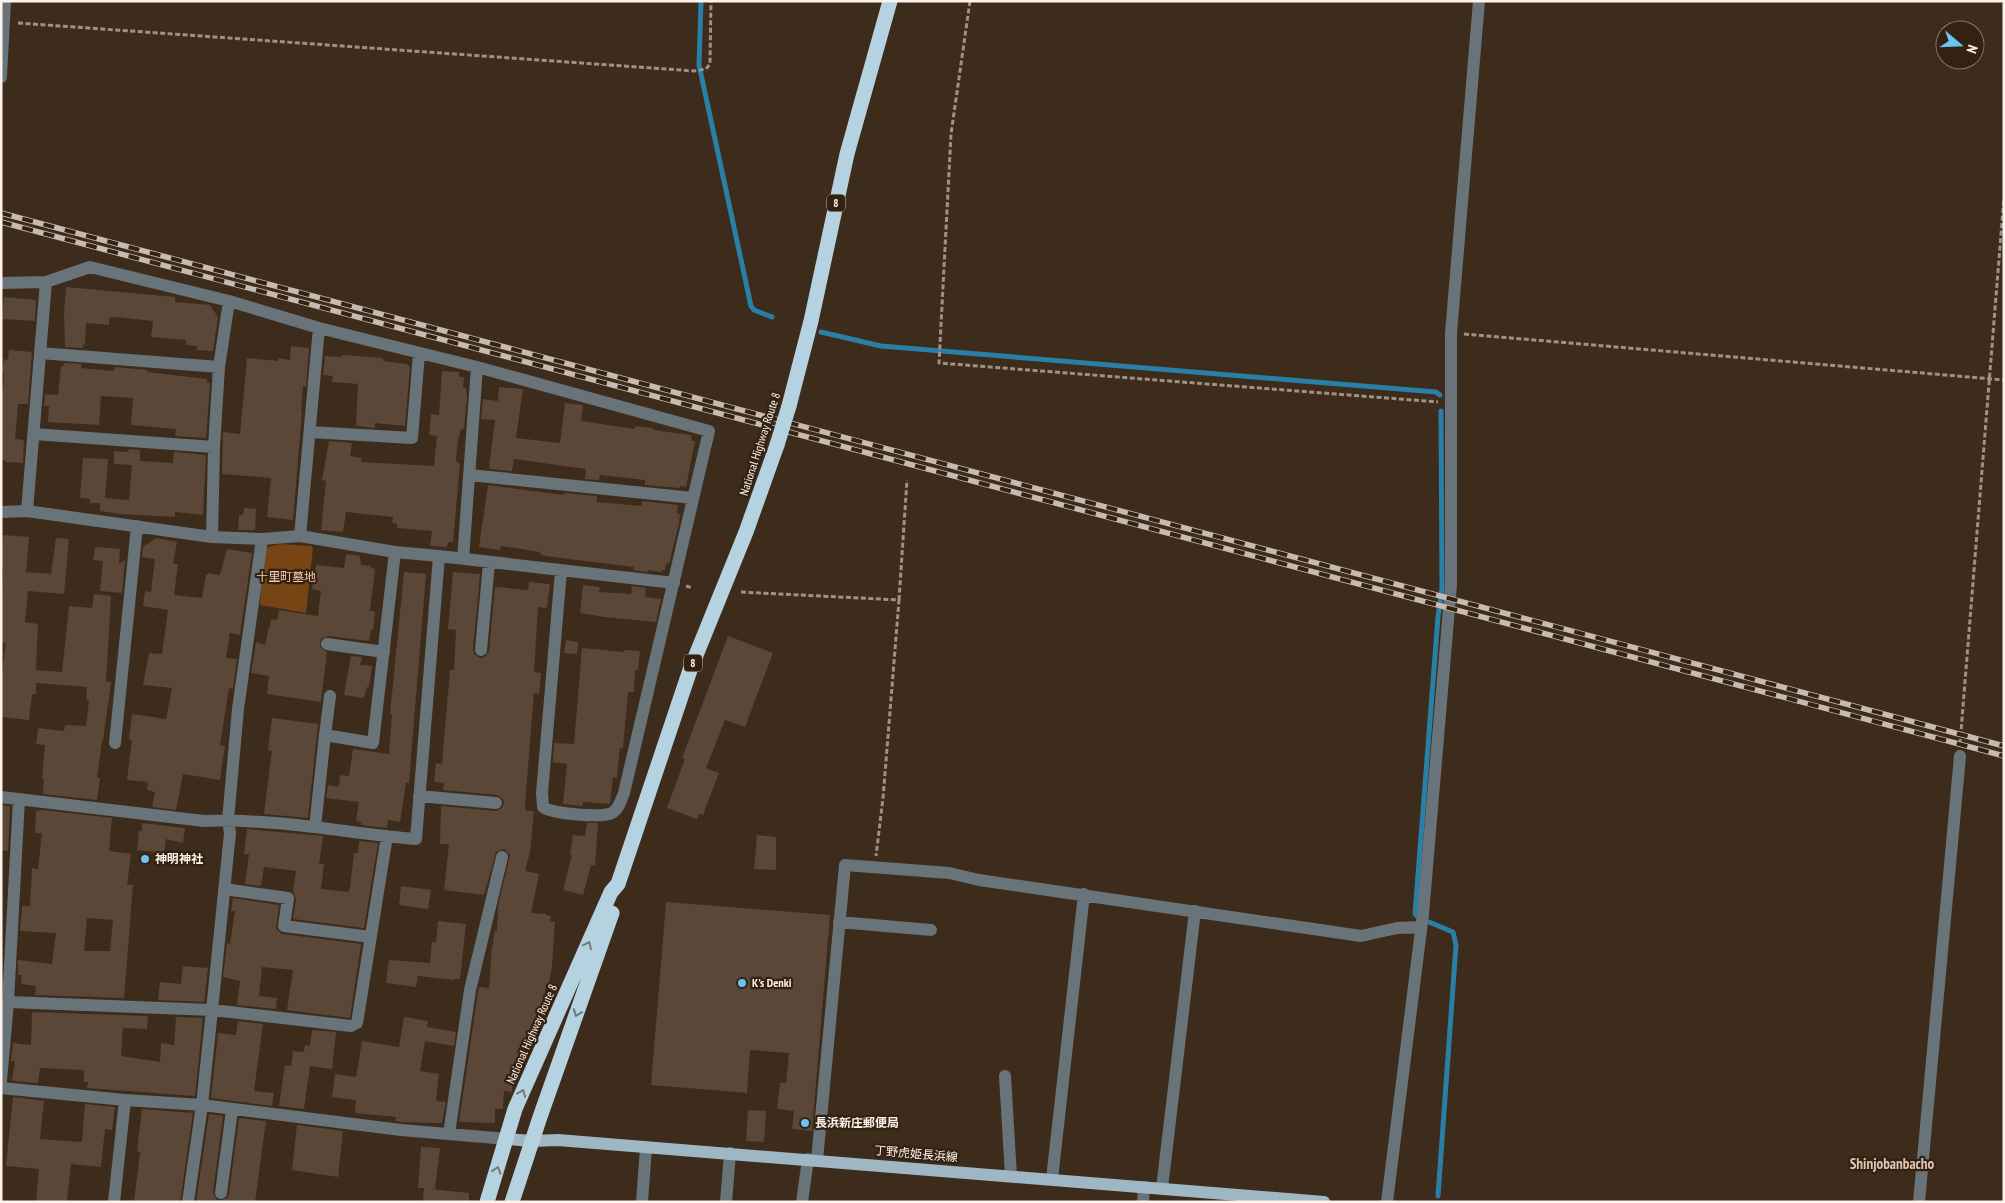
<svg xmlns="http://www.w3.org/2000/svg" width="2005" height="1203" viewBox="0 0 2005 1203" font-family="'PT Sans Narrow','Noto Sans JP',sans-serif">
<rect width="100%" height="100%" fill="#3d2b1b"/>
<path fill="#774413" d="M281,544L311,546L313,548L306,613L260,605L264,548Z"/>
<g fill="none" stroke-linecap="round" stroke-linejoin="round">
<path stroke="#297fa6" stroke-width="5" d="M701,1L699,65L751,306L754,310L772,317
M821,332L881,346L1436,392L1440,395
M1417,916L1415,914L1438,617L1442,588L1441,411
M1429,922L1453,932L1456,945L1438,1196"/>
</g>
<path fill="#5b4737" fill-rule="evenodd" d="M66,287L175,297V302L210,305L218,317L213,351L197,350V346L186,345V340L151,337L153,321L116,317L109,318V325L86,323L85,345L83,344V348L65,347L64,313Z
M4,297L36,300L35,321L2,319Z
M291,346L309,348L306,387L303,386L301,412H302L293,520L267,517L271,478L222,474L223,432L240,434L247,358L278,361V358L290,360Z
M9,350L32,352L28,404H18L15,439L24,440L23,463L5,462V460H1V390H3L4,373L2,372L4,359L8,360Z
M342,355L383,358V361L407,364L410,367L405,426L375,423V428L356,426L358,384L332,382L333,376L323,375L325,356L341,357Z
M64,363L81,364V368L114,371V367L147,370V372L207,379V383H210L206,438L175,436L176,429L131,425L133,398L101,396L99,425L48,422L49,406H44L45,394L58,395L61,366H64Z
M442,371L459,372V377H464L463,388H466L467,397L464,429H461L458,440L456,461L460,464L453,542H448L447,547L430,546L432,531L397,528V524L392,523L393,517L346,512L343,532L321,530L326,481L322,480L329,441L352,443L350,456L362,458L361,462L434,466L437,436L429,435L431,414L439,415Z
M499,387L523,389L516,438L560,443L565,403L583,405L581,421L635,429V426L653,428V430L691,435L692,441H695L686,487L680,486V488L645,485V480L600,475L599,480L585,479L586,469L514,459L512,471L490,469L489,468L495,420L481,419L483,399L498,401Z
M129,449L140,450V461L173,463L174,452L206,455L203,515L175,512V517L120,514L100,511V503H90V499L80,498L83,458L108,459L105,498L129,500L132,465L114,464V451L128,452Z
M488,485L563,495L564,493L597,496V502L642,506V501L678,505L677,514H680L679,523L669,564L666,563L665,570H662L661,572L648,570V572L633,570L634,567L545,556L540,554V552L501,546L500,550L479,547Z
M244,508L256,509L255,530H238L239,515H243Z
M3,535L29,537L26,572L51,574L56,538L69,539L64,594L28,591L25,622L38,624L36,670L62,672L69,606L92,608L94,594L111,596L106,682H111L103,741H102L97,777L100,778L97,800L43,794L44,779H42L45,745L36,744L38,728L64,731L65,725L86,726L89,700L86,699L87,687L36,683V694H32L29,720L1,717V681L6,643L1,642L3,568H1V558Z
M156,538L177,542L173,564H178L174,595L202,598L206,575H208V573L220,575L227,549L252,553L240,635L230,633L226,658L237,659L233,689L229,688L220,745L225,746L220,780L183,774L176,810L152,807L155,792L147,790L148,782L127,780L132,740L129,739L132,714L166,719L172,688L143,685L149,653L162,654L168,610L143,606L145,591L151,592L155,559L142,557L143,547Z
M95,547L120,549L119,564L125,560L122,593L100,591L103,561L93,560Z
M346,554L360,556L361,565L371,566V568L375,569L370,609V611H375L373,630H371L369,641L328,636L321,639L320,647L327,652L321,702L267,694L269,676L251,673L256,642L265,645L269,627H270L271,619L277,620L279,610L318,616L321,591L312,589L316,565L344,568Z
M404,572L426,574L409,783H406L400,822L388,820L387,828L361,825V822L356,821L359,802L326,798L328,785L339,787L340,775L349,776L353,749L389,754L392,714H390Z
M453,572L480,574L473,649L474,654L480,658L485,657L489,651L495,587L528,590L529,582L550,584L547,608L538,607L534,672L541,673L539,694L534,693L525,804L526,811H534L530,852L525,871L539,874L531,913L546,914V915L551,916L550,921L555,922L552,966L549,984H546L541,1027L530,1052L526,1051V1054H524L522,1064L514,1062L512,1092L504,1091L503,1109H495V1123L459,1122L478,992L479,987L489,988L492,946H493L494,931H497L498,906L510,855L504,849L496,852L484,895L444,890L449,844H440L441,806L496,811L502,808L504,803L503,799L497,795L443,790L444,783L434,782L436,763L442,764L450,670H454L456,630L448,629Z
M583,585L600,587L599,592L631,594L632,586L646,588L645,597L661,599L656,622L604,617L580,613Z
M728,636L773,653L745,727L725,720L706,768L719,773L703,815L699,814L697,819L667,808L685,759L682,758Z
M566,640L578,642L577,654L564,653Z
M582,648L624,652V650L640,651L638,670H635L634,692H628L623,748H620L617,778L613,777L610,804L583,802V806L563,804L567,764L553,762L554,743L574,744Z
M351,656L362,657L360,665L372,666L369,687H367L364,698L344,695Z
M272,718L318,724L308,818L264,814L272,751L268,750Z
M1,805L10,806L8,851L1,850Z
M42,810L112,818L109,851L131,854L127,885H133L124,998L35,995L36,986L21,984L22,975H18V960L52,964L56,933L20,931L22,906H30L32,868L38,869L42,833H35L36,811ZM87,918L113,920L110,951H84Z
M142,823L185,828L183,843L166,839L164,853L137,850L139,831H142Z
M587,823H598L595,866L591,865L583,895L563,890L572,855H570L573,835L585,836Z
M247,829L323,836L319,864H324L321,889L348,892L350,888L354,853H358L359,841L378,843L364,928L293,919L296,899L293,892L296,871L264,867L261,886L245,884L249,854H244Z
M757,835L776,837V870L754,869Z
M401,886L431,890L428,909L399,905Z
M233,898L279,905L276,929L282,934L361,944L350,1018L287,1010L293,970L262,967L259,996L277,998L276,1009L237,1005L240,981L223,977L227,943L230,944L235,911H231Z
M666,902L830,915L812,1131L792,1129L794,1111L777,1109L780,1083H786L789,1053L750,1050L747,1093L651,1085Z
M438,921L466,924L460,979H454V980L418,976L416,987L386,983L389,960L430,963L432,942H436Z
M183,966L208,968L204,1002L158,1000L160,982L181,984Z
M32,1012L148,1016L147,1029L123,1028L121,1056L160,1062L161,1043L174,1045L176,1017L203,1018L195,1096L87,1088L88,1082H84V1070L40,1068L38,1083L15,1081L12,1080L15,1061H11L13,1043L31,1045Z
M404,1017L428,1021L427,1027L456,1032L454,1046L425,1041L420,1071L439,1074L436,1101L446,1102L442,1123L402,1122L395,1121L396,1117L355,1113L356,1100L332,1097L335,1074L356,1077L362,1041L399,1047Z
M238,1021L263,1024L254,1091L274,1093L272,1106L211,1098L218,1033L236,1035Z
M312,1030L336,1032L332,1069L310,1066L304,1109L279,1106L285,1065L291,1066L293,1051L304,1052L305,1045L310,1046Z
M13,1097L44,1101L40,1139L82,1142L85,1104L115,1107L112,1130L105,1129L101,1167L71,1164L67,1201L36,1202L39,1169L6,1166Z
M142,1109L193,1113L180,1202L157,1200V1202H134L140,1152L137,1151Z
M748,1110L766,1111L764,1142L746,1141Z
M209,1114L223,1116L213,1192L216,1199L220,1201L227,1198L229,1194L239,1118L266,1121L255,1202H196Z
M297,1125L343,1131L338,1177L292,1170Z
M421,1147L440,1148L435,1189H429L469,1193V1202H423L424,1188H418Z"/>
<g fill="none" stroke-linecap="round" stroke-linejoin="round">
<path stroke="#9f9185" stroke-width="3" stroke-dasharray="5 2.5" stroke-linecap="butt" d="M970,1L951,134L939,363L1438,402
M18,23L694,71L706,69L710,64L711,1
M1464,334L2004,380
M686,586L693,588
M741,592L899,600L883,798L876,856
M899,600L907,480
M1960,744L2004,197"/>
<path stroke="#68737a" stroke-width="12" d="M1,77L5,1
M1,283L46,282L90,267L229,301L319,328L477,367L709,431L624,793C621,800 619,809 612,813C603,818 551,814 543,807L542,793L561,571
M40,353L219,367
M310,432L412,438L419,354
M34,434L214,447
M470,475L693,498
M27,511L46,282
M1,512L27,511L212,537L262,539L300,536L395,552L439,556
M300,536L319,328
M212,537L214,447L219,367L229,301
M463,559L477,367
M327,644L384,652
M481,650L489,563
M325,735L330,696
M115,743L137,526
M419,796L496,803
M1,797L204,821C275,818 346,833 416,839L439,556L674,583
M19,799L8,1002L212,1010L230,833L228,820L238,709L262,539
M315,827L325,735L373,743L395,552
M224,889L288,898L284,926L371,937
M839,922L931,930
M1005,1076L1011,1176
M1,1081L8,1002
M1,1088L125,1100L202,1105L401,1130L507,1139
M449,1134L470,990L502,857
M817,1160L845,865L949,873L979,880L1361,936L1397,928L1421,927
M1052,1179L1084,894
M1162,1188L1195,911
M221,1193L232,1110
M114,1202L125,1100
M188,1202L202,1105L212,1010L351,1026L357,1023L387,836
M642,1202L646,1148
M726,1202L730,1153
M802,1202L808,1159
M1143,1202L1144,1187
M1387,1202L1423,914L1451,585V333L1479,1
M1919,1202L1960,756"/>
<path stroke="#9fb7c4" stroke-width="12" d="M507,1139L531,1141L558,1140L1324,1202"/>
<path stroke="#b5d2e1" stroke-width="15" d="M789,406L811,321L847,154L890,1
M487,1202L515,1109L611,892L618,884L690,670L746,532L777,445
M512,1202L540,1117L612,913"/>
<g stroke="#c7bbb1" stroke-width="5.5">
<path id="rail" d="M1,213L2004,746
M1,222L2004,756"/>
</g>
<use href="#rail" stroke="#332112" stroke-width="4" stroke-dasharray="11" stroke-linecap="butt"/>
<path stroke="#b5d2e1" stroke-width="15" d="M777,445L789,406"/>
</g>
<defs><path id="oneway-chevron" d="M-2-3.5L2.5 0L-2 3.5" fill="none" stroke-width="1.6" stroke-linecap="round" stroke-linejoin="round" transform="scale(1.25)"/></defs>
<g stroke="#747a7a">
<use href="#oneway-chevron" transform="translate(588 945) rotate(-65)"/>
<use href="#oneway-chevron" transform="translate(577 1013) rotate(110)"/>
<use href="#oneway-chevron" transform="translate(522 1093) rotate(-67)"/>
<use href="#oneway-chevron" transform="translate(497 1170) rotate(-73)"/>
</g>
<g fill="#69c4f1" stroke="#332112" stroke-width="2">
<circle cx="145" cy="859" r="5"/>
<circle cx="742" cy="983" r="5"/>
<circle cx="805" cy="1123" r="5"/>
</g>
<g text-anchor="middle" stroke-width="4.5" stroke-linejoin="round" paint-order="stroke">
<g fill="#332112" stroke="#c0b4aa" stroke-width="1">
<rect x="827" y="194.5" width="18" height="17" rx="4"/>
<rect x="684" y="654.5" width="18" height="17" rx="4"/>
</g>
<g font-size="11" font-weight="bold" fill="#fdf3eb">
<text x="836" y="207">8</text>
<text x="693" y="667">8</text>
</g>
<g font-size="12" fill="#fdf3eb" stroke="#332112">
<text transform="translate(760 444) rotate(-72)" y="4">National Highway Route 8</text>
<text transform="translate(532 1034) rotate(-66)" y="4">National Highway Route 8</text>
<text transform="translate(916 1154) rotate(5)" y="4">丁野虎姫長浜線</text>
</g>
<g font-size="12" fill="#f4ccad" stroke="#332112">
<text x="286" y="581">十里町墓地</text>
</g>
<g font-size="12" font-weight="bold" fill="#fdf3eb" stroke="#332112" text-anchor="start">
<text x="155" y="863">神明神社</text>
<text x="752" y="987">K's Denki</text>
<text x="815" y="1127">長浜新庄郵便局</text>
</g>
<g font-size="15" font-weight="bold" fill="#ddc5b2" stroke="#332112">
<text x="1892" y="1169">Shinjobanbacho</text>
</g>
</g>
<rect width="2005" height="1203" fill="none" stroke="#fdf3eb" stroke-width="5"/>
<g transform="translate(1960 45) rotate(109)"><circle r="24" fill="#332112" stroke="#847569"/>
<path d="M0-4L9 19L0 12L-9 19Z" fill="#69c4f1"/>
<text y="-8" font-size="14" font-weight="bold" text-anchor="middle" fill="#fdf3eb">N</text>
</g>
</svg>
